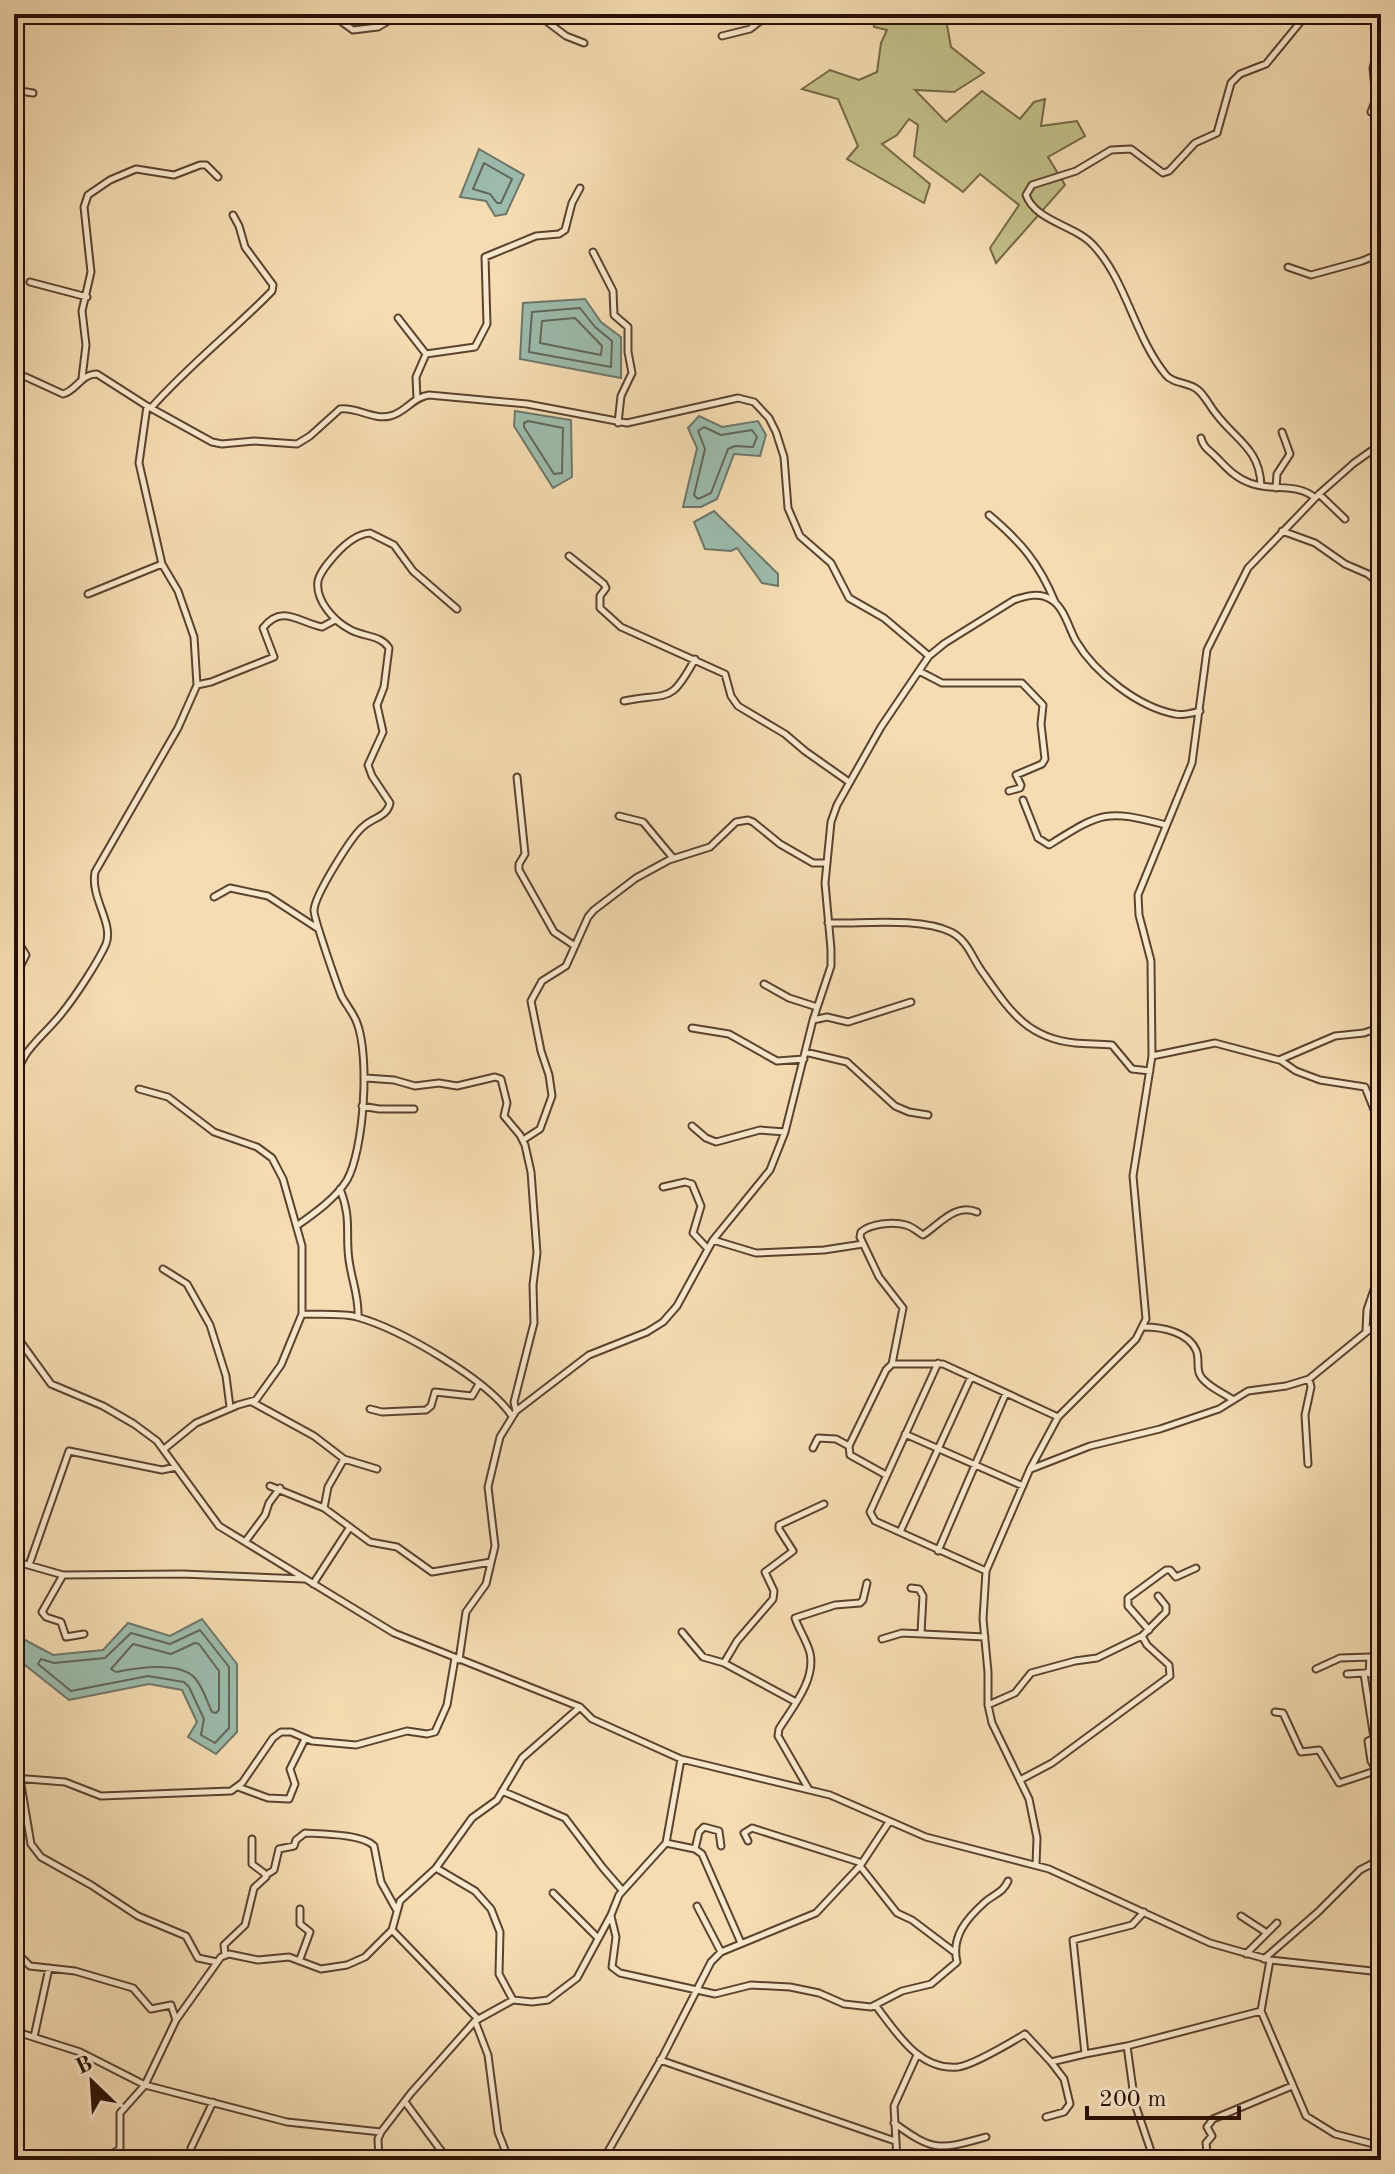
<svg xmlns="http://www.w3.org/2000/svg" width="1395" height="2174" viewBox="0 0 1395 2174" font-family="'Old Standard TT',serif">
<rect width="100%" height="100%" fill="#f5dcb2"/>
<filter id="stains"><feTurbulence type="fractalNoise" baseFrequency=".0025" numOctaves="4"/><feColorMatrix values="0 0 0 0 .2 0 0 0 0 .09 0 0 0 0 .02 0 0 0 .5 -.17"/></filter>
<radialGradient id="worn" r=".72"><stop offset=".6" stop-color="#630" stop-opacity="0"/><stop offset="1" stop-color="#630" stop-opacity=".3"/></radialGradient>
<path fill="#c2bf88" stroke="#756746" stroke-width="2" d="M873,14H933L946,19L951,47L984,73L954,92L915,90L946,122L982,91L1020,119L1034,102L1045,99L1041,126L1077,121L1085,136L1048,157L1065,185L996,263L990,248L1019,205L980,174L963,192L914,156L918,125L909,119L897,135L882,144L930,184L924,203L847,159L858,146L838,99L802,89L830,70L859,80L877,72L881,43L887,30L874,27Z"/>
<path fill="#9cbcad" stroke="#6e7769" stroke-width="2" d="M479,149L524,175L506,214L495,216L486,201L460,197Z
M585,299L601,322L621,337V378L520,359L523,303Z
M515,411L571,420L572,477L553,488L514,426Z
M699,416L722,427L758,421L766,435L760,456L734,454L717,499L701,507H683L697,448L688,428Z
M714,511L778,574V586L762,583L737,548L731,551L705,549L694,522Z
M202,1619L237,1664V1732L216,1754L188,1737L197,1722L182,1690L149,1684L69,1700L21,1662L14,1665V1634L53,1655L103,1650L128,1623L170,1636Z"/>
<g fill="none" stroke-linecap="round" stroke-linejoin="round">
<path stroke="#626658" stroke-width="2" d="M484,163L512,179L501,203H497L490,194L473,189Z
M580,308L595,327L612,341L611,367L529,352L532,312Z
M575,318L602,346L601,355L540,343L542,321Z
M528,421L563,428L562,473L554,474L524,427V423Z
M704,427L721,435L752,430L757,437L753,447L735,446L728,449L711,493L698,499L694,495L705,449L698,431Z
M200,1630L229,1667V1728L215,1743L201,1735L204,1719L189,1687L184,1682L148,1676L71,1691L38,1664L41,1659L54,1663L105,1658L131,1633L170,1644Z
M195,1643L199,1644L219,1671V1710L216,1713L212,1712C207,1702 203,1687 195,1678C179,1661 136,1668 116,1672L111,1669L133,1644L171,1654Z"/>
<g stroke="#5b422f" stroke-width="9">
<path id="minor" d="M331,14L353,30L378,27L400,14
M537,14L566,36L584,43
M716,15V14
M722,36L750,29L769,14
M14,90L33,93
M1371,112L1376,99L1373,68L1378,48L1376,33L1380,18
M593,252L613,291L614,315L628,327V352L632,373L621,396L618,423
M1288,267L1311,275L1362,261L1381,253
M30,282L87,297
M398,318L426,354
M14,375L26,377L63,394C77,390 81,374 97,374L147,406L212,442L222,444L254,441L297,444L310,436L340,409C357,407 373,420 390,416C405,413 413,397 429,395L527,404L627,423L738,398L754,402L769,418L776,432L784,457L788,508L800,536L831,563L849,598L884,618L929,656
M82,378L86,345L82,311L91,272L84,207L88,195L110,180L136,169L174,175L200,165H206L218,177
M417,399L416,377L426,354L475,347L487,324L485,257L536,236L559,234L565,230L572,203L580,188
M151,408C188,366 233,331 272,291L273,285L245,247L239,226L233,215
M1201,438C1203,447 1209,450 1216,457C1226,467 1235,478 1250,483C1272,492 1297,482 1315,498
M1261,486C1260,449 1236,440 1217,415C1210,407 1206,397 1198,390C1189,382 1173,384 1166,375C1134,336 1127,282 1094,246C1076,225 1036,222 1026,195L1032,185L1076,171L1111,150L1131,149L1163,173L1169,171L1195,143L1217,133L1231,83L1240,74L1266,64L1307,14
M1276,488L1277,474L1290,454L1282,432
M1319,494L1345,519
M989,515C1021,542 1039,563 1055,602
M1282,531L1315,543L1345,564L1368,574L1381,585
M569,556L604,584L606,588L600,596V608L621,627L725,674L731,696L738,706L785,734L805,751L849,782
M88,594L162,564
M919,671L942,683H1022L1043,705L1041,724L1045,759L1042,764L1016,775L1021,785L1020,788L1009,791
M197,685L211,682L274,657L263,628C282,604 298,622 322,627L335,620
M624,701C670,692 670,705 695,659
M517,777L525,854L519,864V870L554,932L575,946
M1023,800L1038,838L1049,845C1102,812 1105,809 1166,825
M619,816L643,822L673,858
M214,897L230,888L268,896L317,928
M828,923C863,924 919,917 951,932C967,940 972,957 981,970C1008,1008 1025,1038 1075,1043C1087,1044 1099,1044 1112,1045L1132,1069L1150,1071
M14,935L26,955L14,979
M764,984L789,998L817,1007
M813,1020L827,1017L848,1022L911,1002
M692,1028L729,1034L777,1061L804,1059
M14,1033L20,1060
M805,1052L847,1062L895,1106L909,1112L928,1115
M1152,1056L1215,1043L1279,1060L1335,1036L1364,1033L1381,1027
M1280,1060L1296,1071L1320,1080L1365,1087L1381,1127
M366,1078L394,1080L415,1086L439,1083L457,1086L495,1077L501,1079L507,1103L504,1116L520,1135L525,1145L531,1172L537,1253L533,1285L534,1323L514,1402L516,1411
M139,1089L168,1097L214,1132L257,1147L272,1158L283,1179L302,1246V1314L281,1365L256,1400L238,1405L196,1423L164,1449
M14,1090C18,1050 39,1042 62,1013C75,997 98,962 106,944C114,923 90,898 95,872L178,728L197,685L194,637L178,591L162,564L139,463L147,406
M362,1106L379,1109H414
M692,1126L706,1138L716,1142L760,1130L785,1132
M523,1140L540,1129L552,1096L549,1075L541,1051L531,1001L542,981L566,966L588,917L594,910L636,878L669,860L710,847L736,822L748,820L753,822L780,844L813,863H826
M663,1187L685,1182L692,1184L701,1206L693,1233L708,1249
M340,1189C353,1221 344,1237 350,1266C353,1284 359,1298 358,1317
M298,1225C315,1213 336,1198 347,1180C364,1150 370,1056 357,1023C354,1014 347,1006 342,997C338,988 313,916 314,910C315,895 352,835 364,826C374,817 387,817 390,803L372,776L368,765L383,732L377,705L384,687L389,648C381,635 364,637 351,630C335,622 315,601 318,581C320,572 328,563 335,555C344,545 356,534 370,533L394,545L413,571L457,609
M713,1240L756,1253L824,1250L863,1244
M1380,1257L1381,1260
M163,1269L187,1284L210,1325L226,1376L230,1407
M302,1314C317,1315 344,1313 357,1317C400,1329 487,1379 512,1416
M1144,1327C1162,1327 1188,1332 1196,1350C1200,1358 1196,1368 1200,1375C1205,1385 1223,1393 1232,1399
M1366,1330L1367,1310L1381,1269
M14,1333L51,1384L103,1406L134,1424L157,1441L219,1526L394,1633L580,1707L592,1719L681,1759L830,1795L926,1837L1049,1869L1210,1943L1270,1960L1381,1972
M938,1363L870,1512L875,1521L986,1571
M892,1364H943L1058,1417
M252,1402L314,1436L344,1459L377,1469
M370,1409L382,1412L426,1410L431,1406L435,1392L472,1396L479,1384
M905,1434L1023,1486
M849,1446L886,1370L892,1364L903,1308L879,1277L860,1237L861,1232C870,1224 893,1221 906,1225C913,1227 918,1232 923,1235C940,1224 955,1203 977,1212
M813,1448L818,1438L836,1439L849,1446L850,1455L886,1475
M1308,1464L1305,1415L1311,1387L1309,1379
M1031,1469L1090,1446L1160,1429L1219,1409L1248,1391L1286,1386L1309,1379L1381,1320
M270,1486L324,1508L370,1542L397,1547L432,1572L491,1562
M324,1508L328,1487L344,1459
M900,1532L971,1377
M245,1542L265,1515L269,1503L280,1488
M938,1551L1006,1393
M14,1561L63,1575L182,1574L304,1579
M29,1565L69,1451L162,1470L176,1467
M63,1575L42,1612L46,1617L61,1622L66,1637L84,1634
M313,1584L350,1527
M911,1588L919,1589L923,1596L921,1633
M1149,1630L1128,1606V1598L1166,1570H1170L1176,1577L1196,1568
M682,1632L703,1657L724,1663L796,1702
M882,1639L902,1633L985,1637
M459,1660L466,1612L486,1584L495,1546L488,1487L500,1437L516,1411L589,1355L647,1332L663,1322L677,1306L713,1240L770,1170L785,1132L813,1020L831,966V949L825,883L831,822L837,805L881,727L929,656L945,643L1014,600C1026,596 1039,592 1050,599C1064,606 1069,629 1076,641C1095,673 1138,707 1175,714C1183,716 1192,713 1200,711
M724,1663L737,1641L773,1599L774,1591L765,1572L793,1551L779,1529V1525L824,1504
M1316,1669L1340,1658L1370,1657L1369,1674
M1347,1674L1381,1672
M1364,1674L1374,1738
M988,1705L1015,1693L1031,1673L1075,1661L1097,1658L1142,1636L1166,1612V1606L1158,1596
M1275,1712L1283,1713L1301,1752L1319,1750L1339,1783L1375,1771
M1381,1736L1368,1741L1371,1761L1381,1778
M14,1778L65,1782L101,1796L231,1791L242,1783L273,1738L281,1732H291L312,1741L356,1745L407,1731L427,1734L435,1732L447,1705L455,1658
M20,1779L31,1844L41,1857L91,1885L138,1916L186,1936L198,1958L217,1962
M1020,1780L1052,1763L1170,1676L1169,1665L1147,1645L1142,1636
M238,1787L268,1798L289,1799L295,1784L290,1769L305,1739
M808,1788L778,1736L779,1729C792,1708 816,1680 810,1653C807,1641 799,1630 795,1618L835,1605L860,1603L863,1600L867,1583
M502,1791L565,1818L603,1868L622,1890
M748,1841L744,1833L752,1828L862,1863
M666,1843L695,1849L702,1854L741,1943
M695,1849L699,1832L704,1827L719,1831L721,1846
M1036,1865L1037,1838L1029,1799L992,1723L988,1705V1672L983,1619L986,1571L1030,1469L1058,1417L1136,1339L1146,1319L1133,1176L1152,1056L1151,961L1139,915L1138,895L1192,763L1207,650L1248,568L1319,494L1354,463L1381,444
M860,1866L897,1913L912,1920L953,1951
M436,1868L475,1891L491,1909L500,1932L499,1974L513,2000
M266,1875L274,1870L279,1849L294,1846L296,1840L305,1833C322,1834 363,1834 374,1846L381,1882L396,1909
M553,1893L598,1938
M697,1906L721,1952
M611,1916L616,1937L612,1967L620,1973L715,1994L751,1985L790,1987L819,1993L844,2004L871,2007L902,1991L931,1984L957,1962C951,1937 966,1919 985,1902C994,1894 1003,1893 1008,1881
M1241,1916L1267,1933
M392,1930L478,2019
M17,1953L30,1966L75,1971L133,1988L151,2009L171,2005L176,2020
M1246,1954L1277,1923
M225,1955L224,1945L245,1925L254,1888L266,1877L264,1873L252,1864V1839
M300,1959L310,1932L300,1924V1909
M1264,1959L1318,1912L1360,1870L1381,1859
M876,2006C896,2032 919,2071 958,2067C973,2065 1010,2043 1025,2034L1051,2062
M1261,2011L1270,1960
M475,2021L488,2055L498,2132L509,2160
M14,2031L80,2052L145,2085L287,2122L381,2132
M34,2037L49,1968
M1127,2046L1135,2104L1153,2157
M1085,2054L1127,2046L1261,2011L1306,2116L1335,2134L1381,2146
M660,2060L895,2141
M405,2102L448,2160
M1046,2117L1064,2112L1070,2104L1064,2079L1051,2062L1085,2054L1073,1940L1132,1925L1144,1912
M894,2123C934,2152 939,2150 986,2137
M202,2159H190L191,2148L213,2102
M102,2160L120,2149
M120,2160V2113L145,2085L176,2020L221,1957L229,1954L258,1960L289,1957L321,1969L347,1965L365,1957L392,1930L400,1901L436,1868L472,1818L497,1800L522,1758L580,1707
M379,2160L378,2139L381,2132L411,2093L475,2021L513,2000L532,2002L548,2000L577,1978L611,1915L619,1895L666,1843L681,1759
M603,2160L663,2056L711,1962L721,1952L816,1913L860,1866L889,1822
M897,2160L894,2106L917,2055
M1208,2160L1206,2143L1212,2136L1207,2127L1213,2119L1292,2086"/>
</g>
<use href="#minor" stroke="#f8e8cd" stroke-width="5"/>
</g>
<rect width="1395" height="2174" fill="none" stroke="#f5dcb2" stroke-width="48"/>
<rect x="16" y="16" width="1363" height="2142" fill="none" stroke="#280f03" stroke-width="4"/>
<rect x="24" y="24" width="1347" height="2126" fill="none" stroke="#280f03" stroke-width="2"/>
<g transform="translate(92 2082) rotate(335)" stroke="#f8e8cd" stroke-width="6" paint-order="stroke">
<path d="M0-6L14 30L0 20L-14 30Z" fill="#280f03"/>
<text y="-12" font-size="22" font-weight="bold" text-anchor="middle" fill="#280f03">B</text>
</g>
<path d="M1087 2106v12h152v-12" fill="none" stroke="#280f03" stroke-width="4"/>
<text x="1099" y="2106" font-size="24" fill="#280f03" stroke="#f8e8cd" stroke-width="6" paint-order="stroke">200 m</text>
<rect width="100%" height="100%" filter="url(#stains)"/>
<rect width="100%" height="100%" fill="url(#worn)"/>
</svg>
